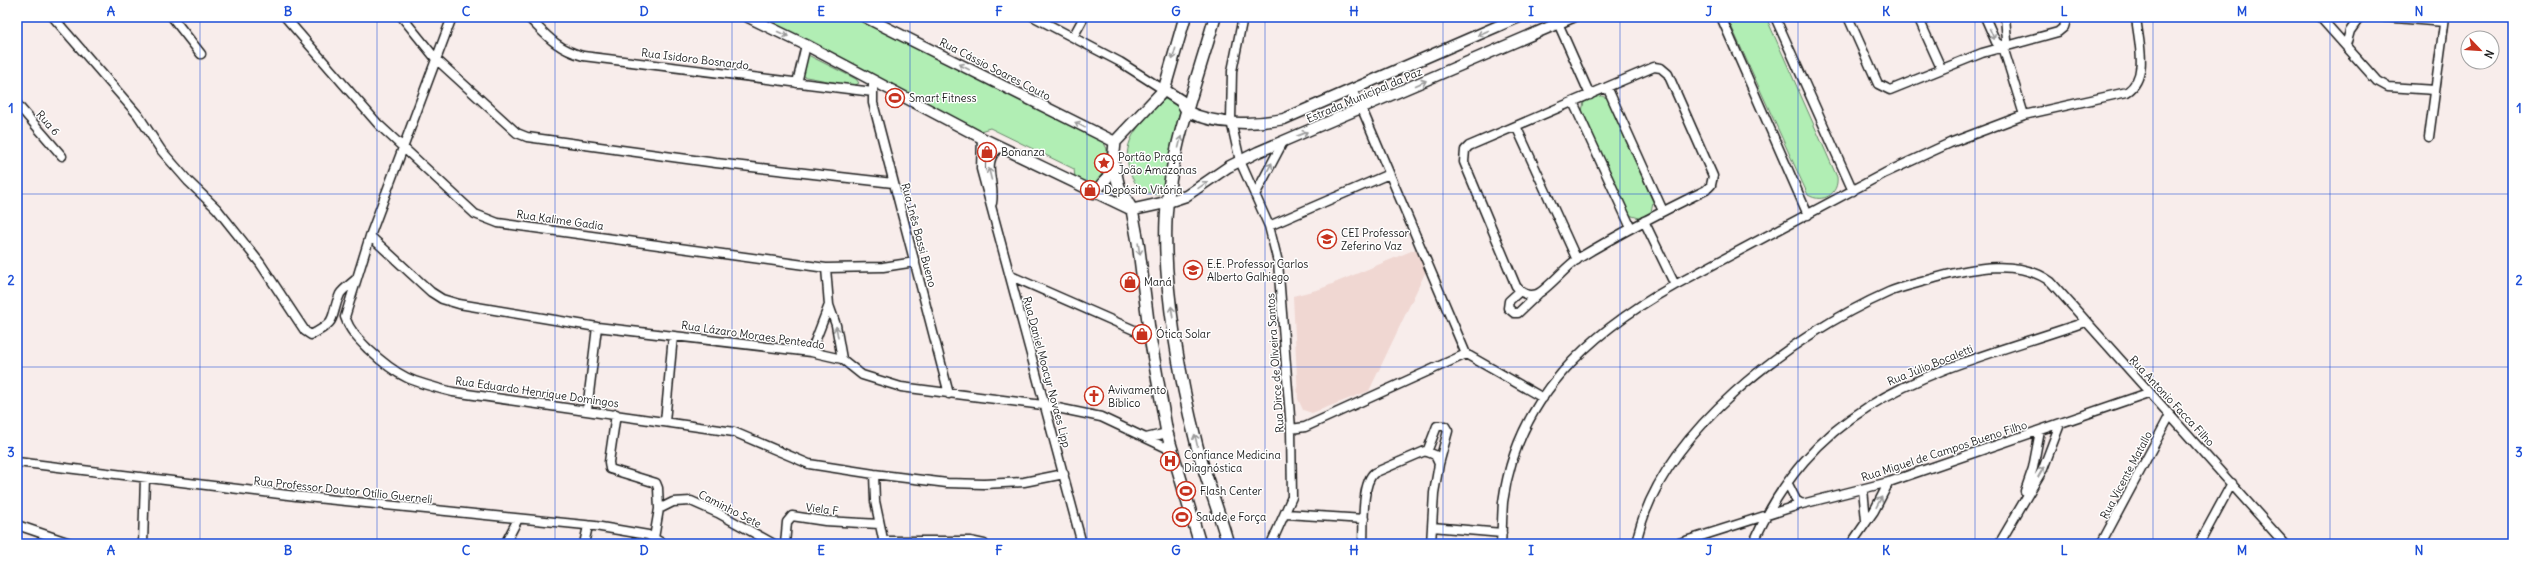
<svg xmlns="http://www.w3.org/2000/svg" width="2530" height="561" viewBox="0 0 2530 561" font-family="Delius,sans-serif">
<rect width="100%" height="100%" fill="#f8edeb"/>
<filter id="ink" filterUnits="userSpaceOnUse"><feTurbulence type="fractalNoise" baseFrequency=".025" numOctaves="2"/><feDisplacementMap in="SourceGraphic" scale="8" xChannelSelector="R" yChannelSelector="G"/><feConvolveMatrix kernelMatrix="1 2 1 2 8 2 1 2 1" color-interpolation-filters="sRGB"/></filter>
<g filter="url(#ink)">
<path fill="#f0d7d2" d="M1416,249L1426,271L1369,391L1312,413L1303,410L1298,399L1293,296L1320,289Z"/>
<path fill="#b1eeb4" stroke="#668568" d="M753,17H853L1103,141L1107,149C1105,173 1104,193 1075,178L1074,169L990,128L980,131Z
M1727,17H1766L1837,177C1839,194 1823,204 1808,195Z
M806,54L856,79L859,83L854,86L801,76Z
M1599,95L1607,98L1653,202L1651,212L1639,218L1629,215L1582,111L1584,102Z
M1165,99L1172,100L1180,110L1166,188L1157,195C1144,192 1134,186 1130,172C1119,139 1143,121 1165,99Z"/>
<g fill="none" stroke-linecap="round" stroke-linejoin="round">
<g stroke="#1c1c1c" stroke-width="11">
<path id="minor" d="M53,17L138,115L161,150L188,181L217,209L260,263L305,331L311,335C340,320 329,318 340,294C343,289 352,283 356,279
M172,17L201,54
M285,17L378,124L475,214L498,223L826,268L883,267L915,262
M402,17L436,59L517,133L527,137L716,163L893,183
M452,17L370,236L345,317C350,331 358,339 368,349C399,378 412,382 453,392L734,432L809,464L874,474L947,483L984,484L1024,482L1064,474
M528,17C547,36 557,49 583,56L873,92
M1034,17L1120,62L1164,90
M1243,17L1232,71L1231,121L1240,161L1269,226L1278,262L1291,429L1292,497L1271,544
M1721,17L1808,215
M1775,17L1853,191
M1848,17L1878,84L1890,90L1982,53L2058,32L2064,27L2067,17
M1918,17L1941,68
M1985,17L1996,42L2003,47L2024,115
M2320,17L2377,81L2388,87L2435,90
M2384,17L2444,22
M1558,23L1590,95
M1073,37L1084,17
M2346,45L2350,31L2360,17
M2003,47L2007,40L2005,17
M1654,67L1661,68L1668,74L1713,176L1711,185L1706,190C1663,211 1620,233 1579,258C1566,266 1548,289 1537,294C1528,297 1521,293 1516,286L1464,162L1465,150L1469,146Z
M873,81V103L949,394
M797,83L806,45
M1607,87L1663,211
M1573,102L1631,228
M17,104L62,156
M1362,109L1466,354L1543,398
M1516,126L1577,260
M2429,137L2445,17
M982,138L981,169L1082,544
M1255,195L1283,142
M992,203C996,182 980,162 1000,147
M1644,221L1675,285
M1269,226L1389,174
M370,236L431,292L442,299L459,304L597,327L811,352L842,359L862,375L901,387L1043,405L1101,417L1171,450
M826,268L829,305L836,325L842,359
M1011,276L1150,337
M1520,291L1509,301L1508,308L1514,313H1518L1538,294
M811,352L829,305
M587,410L597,327
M616,414L609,462L610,469L656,483L658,488L659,509
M665,422L673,336
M1291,429L1305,427L1466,354
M1146,438L1167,433
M1427,452L1437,426H1445L1448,431L1439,464
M17,462L296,496L595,526L648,535L664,544
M874,474L875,501L884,544
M1788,484L1796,500L1802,504
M1863,489L1866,520
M2025,491L2033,468L2040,431
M1286,514L1364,519
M17,525L73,544
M1432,527L1502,533
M654,538L659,509L673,502L691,501L718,513L774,544
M883,541H970L984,544
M143,544L145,478
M505,544L518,519
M584,544L588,526
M785,544L787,522L792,516L825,521L879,524
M1363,544C1364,527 1361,484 1374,473L1425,451L1435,455L1439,464L1434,493L1431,544
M1501,544C1502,530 1502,516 1503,502C1517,398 1589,333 1675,285L1885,173L1950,143L2024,115L2127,92C2150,77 2138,40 2136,17
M1636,544C1658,433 1792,335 1889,292C1903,286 1920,283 1935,278C1971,268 2019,258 2051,282L2285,544
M1676,544L1802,504L1889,482L2148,393
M1753,544C1820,390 1943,371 2085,322
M1851,544L1874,511L1889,482
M1999,544L2043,469L2060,424
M2101,544L2170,415
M2199,544L2232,483"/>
</g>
<g stroke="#1c1c1c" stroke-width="13">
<path id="tertiary" d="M748,17L806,45L982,138L1132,210
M865,17L1115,142
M1351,91L1362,109
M1188,112C1216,125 1254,125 1284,119L1519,17
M1094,193L1107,178L1113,162
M1168,202L1186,196L1228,167L1258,152L1573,17"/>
</g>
<g stroke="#1c1c1c" stroke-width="14">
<path id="secondary" d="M1185,17L1164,90L1115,142L1113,162L1119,187L1132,210L1138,242L1150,337L1167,433L1200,544
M1215,17C1197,81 1169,153 1166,219C1163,288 1180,380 1197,446C1206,479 1219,511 1228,544
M1164,90L1181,101L1188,112
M1132,210L1168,202"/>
</g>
<use href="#minor" stroke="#fff" stroke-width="8"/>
<use href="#tertiary" stroke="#fff" stroke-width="10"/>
<use href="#secondary" stroke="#fff" stroke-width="11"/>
</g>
<defs><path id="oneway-shaft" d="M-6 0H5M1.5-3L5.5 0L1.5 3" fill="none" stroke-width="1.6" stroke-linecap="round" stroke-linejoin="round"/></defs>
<g stroke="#999">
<use href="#oneway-shaft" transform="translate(1483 33) rotate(156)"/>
<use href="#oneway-shaft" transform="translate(783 34) rotate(25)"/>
<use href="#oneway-shaft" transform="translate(1992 34) rotate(66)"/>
<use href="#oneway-shaft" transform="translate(1174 54) rotate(106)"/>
<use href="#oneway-shaft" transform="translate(964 67) rotate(-153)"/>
<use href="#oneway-shaft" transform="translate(1421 83) rotate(-24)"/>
<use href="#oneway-shaft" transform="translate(1080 125) rotate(-153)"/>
<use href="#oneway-shaft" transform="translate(1302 134) rotate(-22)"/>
<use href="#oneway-shaft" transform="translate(1180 142) rotate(-76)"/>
<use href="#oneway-shaft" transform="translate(1269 168) rotate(-61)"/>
<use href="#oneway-shaft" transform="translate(990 174) rotate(-104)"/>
<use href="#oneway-shaft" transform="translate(1203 185) rotate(-35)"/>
<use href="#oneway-shaft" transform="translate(1139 249) rotate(82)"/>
<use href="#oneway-shaft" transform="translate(1172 312) rotate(-98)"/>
<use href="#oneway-shaft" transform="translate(837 332) rotate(-100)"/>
<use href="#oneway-shaft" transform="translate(1196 440) rotate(-103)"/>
<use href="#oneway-shaft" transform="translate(2041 472) rotate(-60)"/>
<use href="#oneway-shaft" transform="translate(1879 502) rotate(-62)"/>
</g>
</g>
<path fill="none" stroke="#1d4ed8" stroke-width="1" stroke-opacity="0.55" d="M200,17V544M377,17V544M555,17V544M732,17V544M910,17V544M1087,17V544M1265,17V544M1443,17V544M1620,17V544M1798,17V544M1975,17V544M2153,17V544M2330,17V544M17,194H2513M17,367H2513"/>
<defs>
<g id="stadium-ring" transform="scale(1)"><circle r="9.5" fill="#fff" stroke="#c8321e" stroke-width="1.5"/><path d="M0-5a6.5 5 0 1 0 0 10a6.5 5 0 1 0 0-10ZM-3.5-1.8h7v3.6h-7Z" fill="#c8321e"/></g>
<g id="shop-ring" transform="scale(1)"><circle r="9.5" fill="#fff" stroke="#c8321e" stroke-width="1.5"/><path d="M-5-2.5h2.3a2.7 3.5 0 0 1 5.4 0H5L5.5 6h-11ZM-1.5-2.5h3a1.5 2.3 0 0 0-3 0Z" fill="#c8321e"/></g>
<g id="sight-ring" transform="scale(1)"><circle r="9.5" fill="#fff" stroke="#c8321e" stroke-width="1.5"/><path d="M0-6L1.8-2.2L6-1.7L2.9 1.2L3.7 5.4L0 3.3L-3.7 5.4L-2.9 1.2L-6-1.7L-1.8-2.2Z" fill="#c8321e"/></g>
<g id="school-ring" transform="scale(1)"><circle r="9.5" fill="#fff" stroke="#c8321e" stroke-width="1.5"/><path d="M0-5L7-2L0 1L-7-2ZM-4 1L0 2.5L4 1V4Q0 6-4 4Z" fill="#c8321e"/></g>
<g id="church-ring" transform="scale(1)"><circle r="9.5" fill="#fff" stroke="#c8321e" stroke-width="1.5"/><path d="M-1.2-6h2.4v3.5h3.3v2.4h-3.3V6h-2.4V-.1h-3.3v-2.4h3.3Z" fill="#c8321e"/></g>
<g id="hospital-ring" transform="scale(1)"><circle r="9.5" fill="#fff" stroke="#c8321e" stroke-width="1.5"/><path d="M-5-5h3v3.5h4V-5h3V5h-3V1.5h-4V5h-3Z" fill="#c8321e"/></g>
</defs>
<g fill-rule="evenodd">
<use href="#stadium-ring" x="895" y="98"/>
<use href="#shop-ring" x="987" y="152"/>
<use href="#sight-ring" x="1104" y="163"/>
<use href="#shop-ring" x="1090" y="190"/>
<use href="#school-ring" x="1327" y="239"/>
<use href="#school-ring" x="1193" y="270"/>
<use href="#shop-ring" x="1130" y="282"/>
<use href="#shop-ring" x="1142" y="334"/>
<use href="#church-ring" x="1094" y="396"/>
<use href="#hospital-ring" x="1170" y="461"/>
<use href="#stadium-ring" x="1186" y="491"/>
<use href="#stadium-ring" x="1182" y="517"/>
</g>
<g text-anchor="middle" stroke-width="3" stroke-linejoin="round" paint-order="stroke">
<g font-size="11" fill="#1c1c1c" stroke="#fff">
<text transform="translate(695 59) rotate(7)" y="4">Rua Isidoro Bosnardo</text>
<text transform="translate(995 69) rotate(27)" y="4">Rua Cássio Soares Couto</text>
<text transform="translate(1364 95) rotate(-23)" y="4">Estrada Municipal da Paz</text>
<text transform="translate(48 123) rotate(49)" y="4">Rua 6</text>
<text transform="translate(560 220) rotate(8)" y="4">Rua Kalime Gadia</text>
<text transform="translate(919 235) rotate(75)" y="4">Rua Inês Bassi Bueno</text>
<text transform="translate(753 335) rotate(8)" y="4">Rua Lázaro Moraes Penteado</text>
<text transform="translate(1275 363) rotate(-94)" y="4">Rua Dirce de Oliveira Santos</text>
<text transform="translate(1930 365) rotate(-22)" y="4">Rua Júlio Bocaletti</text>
<text transform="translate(1047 372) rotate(75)" y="4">Rua Daniel Moacyr Novaes Lipp</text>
<text transform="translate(537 392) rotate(8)" y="4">Rua Eduardo Henrique Domingos</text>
<text transform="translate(2172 401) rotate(47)" y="4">Rua Antonio Facca Filho</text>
<text transform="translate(1944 451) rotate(-18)" y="4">Rua Miguel de Campos Bueno Filho</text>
<text transform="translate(2126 475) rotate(-62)" y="4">Rua Vicente Matallo</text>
<text transform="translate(343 490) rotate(6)" y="4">Rua Professor Doutor Otílio Guerneli</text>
<text transform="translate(730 509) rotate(27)" y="4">Caminho Sete</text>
<text transform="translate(822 509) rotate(7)" y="4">Viela F</text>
</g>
<g font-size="11" fill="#1c1c1c" stroke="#fff" text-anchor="start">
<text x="909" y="102">Smart Fitness</text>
<text x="1001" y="156">Bonanza</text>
<text x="1118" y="161">Portão Praça<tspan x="1118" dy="13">João Amazonas</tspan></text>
<text x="1104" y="194">Depósito Vitória</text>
<text x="1341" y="237">CEI Professor<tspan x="1341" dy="13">Zeferino Vaz</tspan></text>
<text x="1207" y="268">E.E. Professor Carlos<tspan x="1207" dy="13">Alberto Galhiego</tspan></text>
<text x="1144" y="286">Maná</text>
<text x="1156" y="338">Ótica Solar</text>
<text x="1108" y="394">Avivamento<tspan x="1108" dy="13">Bíblico</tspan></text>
<text x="1184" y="459">Confiance Medicina<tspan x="1184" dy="13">Diagnóstica</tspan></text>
<text x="1200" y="495">Flash Center</text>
<text x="1196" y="521">Saude e Força</text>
</g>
</g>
<rect width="2530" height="561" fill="none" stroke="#fff" stroke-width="44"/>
<g transform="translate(2480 50) rotate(115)"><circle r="19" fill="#ffffff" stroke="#a4a4a4"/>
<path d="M0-3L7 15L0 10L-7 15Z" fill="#c8321e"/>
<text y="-6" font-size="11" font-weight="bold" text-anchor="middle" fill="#1c1c1c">N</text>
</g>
<rect x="22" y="22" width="2486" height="517" fill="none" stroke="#1d4ed8" stroke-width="1.5"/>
<g font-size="13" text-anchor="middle" font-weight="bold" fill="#1d4ed8">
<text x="111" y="16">A</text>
<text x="288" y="16">B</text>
<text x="466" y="16">C</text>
<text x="644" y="16">D</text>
<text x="821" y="16">E</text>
<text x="999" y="16">F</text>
<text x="1176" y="16">G</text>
<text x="1354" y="16">H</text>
<text x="1531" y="16">I</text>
<text x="1709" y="16">J</text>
<text x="1886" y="16">K</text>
<text x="2064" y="16">L</text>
<text x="2242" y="16">M</text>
<text x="2419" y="16">N</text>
<text x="11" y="113">1</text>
<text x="2519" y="113">1</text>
<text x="11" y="285">2</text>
<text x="2519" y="285">2</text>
<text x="11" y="457">3</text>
<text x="2519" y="457">3</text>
<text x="111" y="555">A</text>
<text x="288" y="555">B</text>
<text x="466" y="555">C</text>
<text x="644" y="555">D</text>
<text x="821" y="555">E</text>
<text x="999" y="555">F</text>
<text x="1176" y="555">G</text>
<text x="1354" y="555">H</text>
<text x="1531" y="555">I</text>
<text x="1709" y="555">J</text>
<text x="1886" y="555">K</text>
<text x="2064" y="555">L</text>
<text x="2242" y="555">M</text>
<text x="2419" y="555">N</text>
</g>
</svg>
